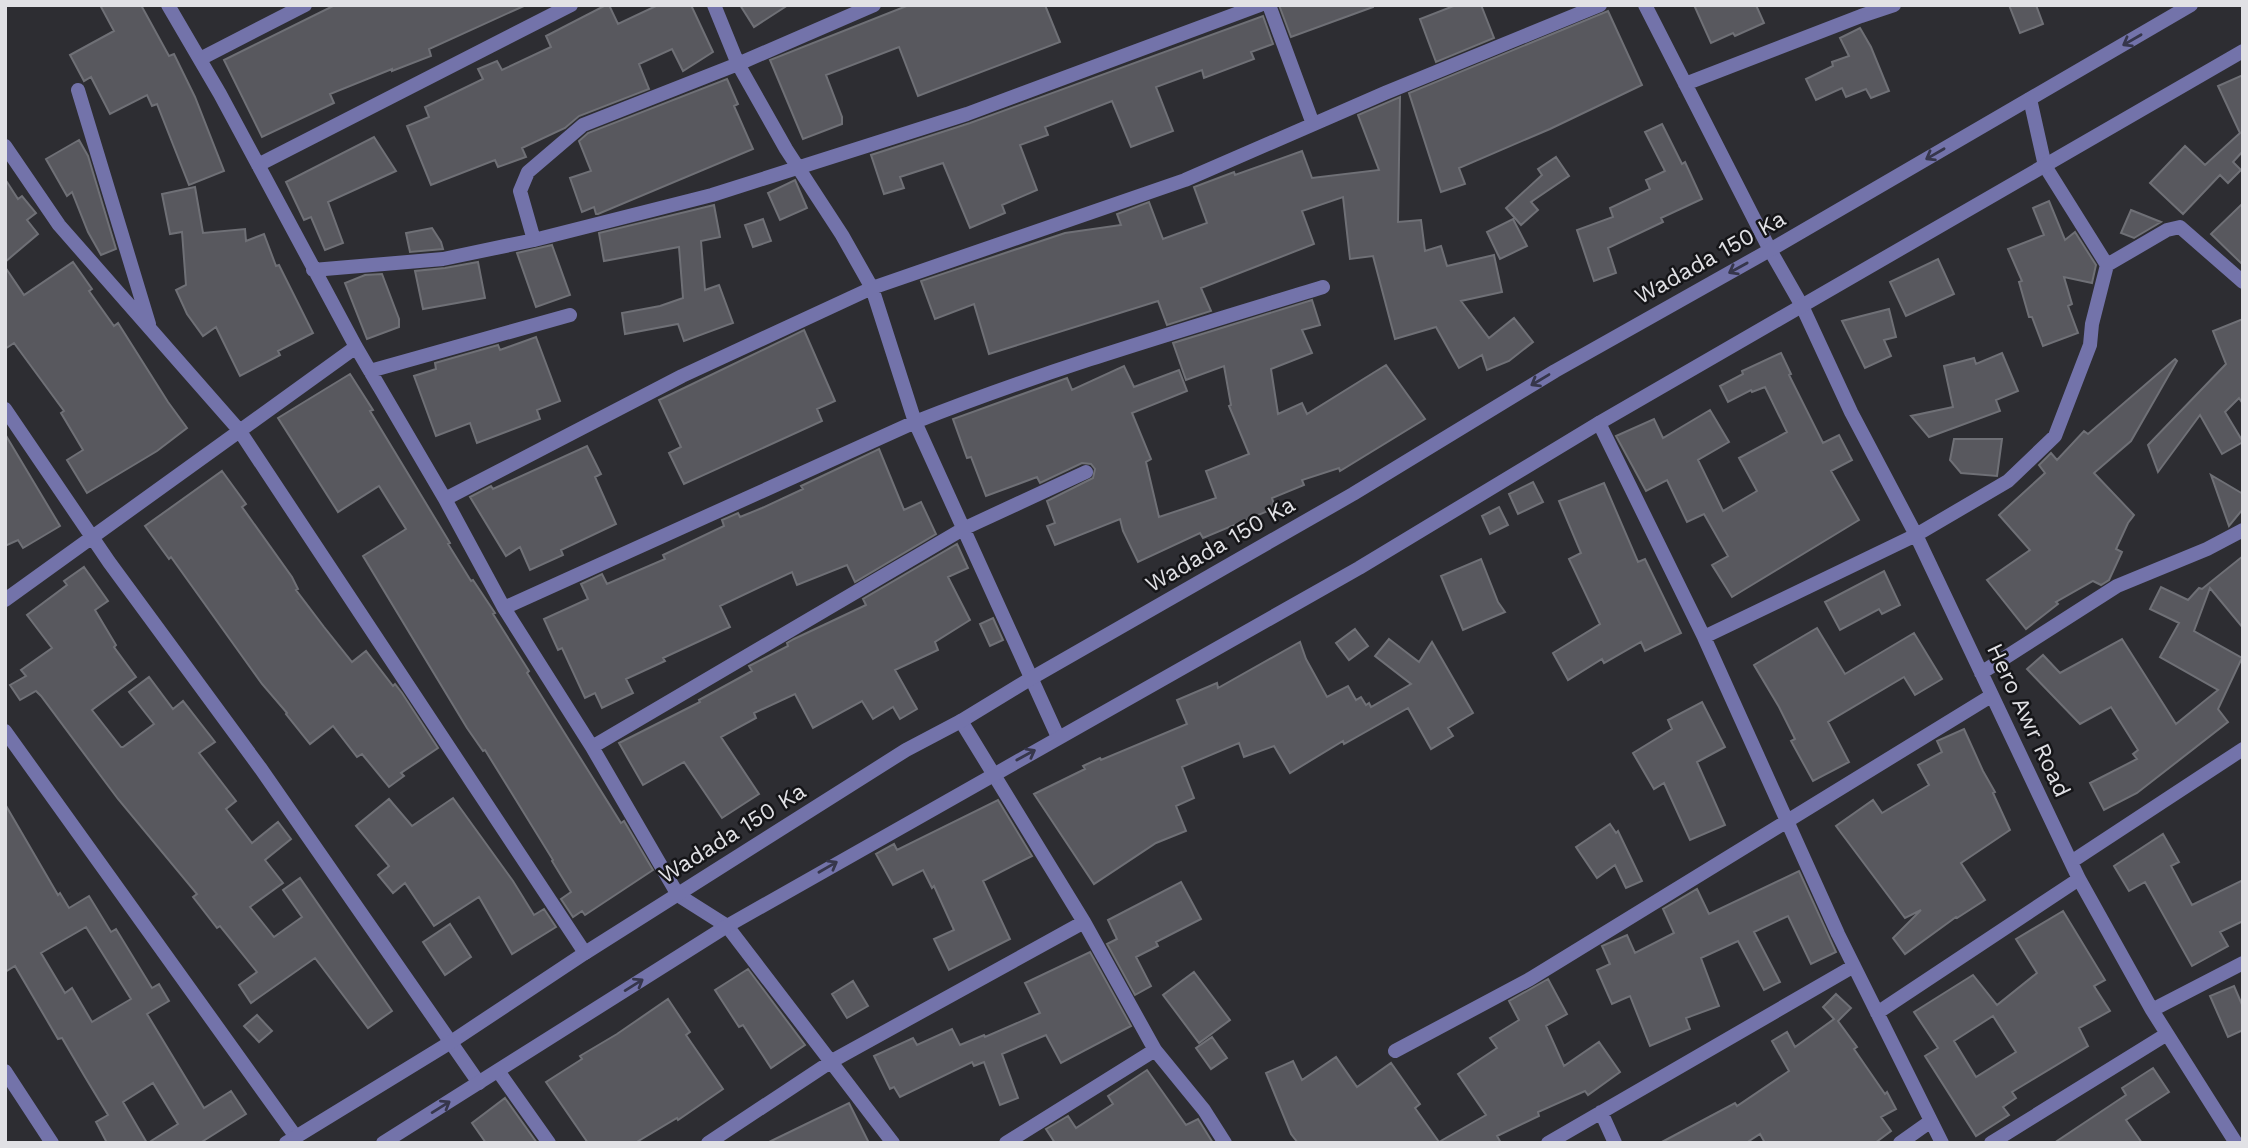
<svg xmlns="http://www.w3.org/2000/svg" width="2248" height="1148" viewBox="0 0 2248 1148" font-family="'Work Sans',sans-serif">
<rect width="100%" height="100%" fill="#2d2d32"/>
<path fill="#58585e" stroke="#6f7076" stroke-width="2" fill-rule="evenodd" d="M100,5H141L169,56L174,54L195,97L224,171L189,185L157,104L152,106L147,95L110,114L91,77L84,81L70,55L114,31Z
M335,5H526L429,49L431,56L392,71V69L330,94L334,103L262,137L224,60Z
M606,5H609L618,24L658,5H691L713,52L683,71L672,49L639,64L649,89L579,116L565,128L522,148L526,157L498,167L495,160L431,185L407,126L429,117L425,107L483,79L478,69L497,61L502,70L551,47L546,36Z
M740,5H788L754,27Z
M909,5H1045L1060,42L918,96L899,47L826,75L842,117V124L803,139L770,60Z
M1279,5H1373V7L1291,37Z
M1456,5H1481L1494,38L1436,62L1420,19Z
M1694,5H1756L1764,23L1735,36L1733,33L1711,43Z
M2009,5H2036L2043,24L2020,33Z
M1608,11L1642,85L1550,129L1459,168L1465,184L1441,192L1409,93Z
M1263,16L1273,44L1251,52L1254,59L1204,78L1202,70L1156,87L1173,131L1131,147L1112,101L1045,127L1048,135L1020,145L1037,190L1002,205L1005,213L970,228L943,163L900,177L904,188L884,194L871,155L970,123Z
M1860,28L1871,47L1889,91L1871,98L1866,89L1846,97L1842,88L1816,100L1806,79L1833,66L1832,62L1849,56L1840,38Z
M2243,75V151L2233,162L2241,170L2228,183L2220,175L2183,214L2150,183L2185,146L2205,165L2240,133L2218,86Z
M727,79L738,104L734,106L753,149L598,214H596L594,207L582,212L570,178L591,171L579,141L588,133Z
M1400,97L1398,222L1421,220L1425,251L1441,246L1447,266L1494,255L1502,292L1461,301L1489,338L1514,318L1533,342L1509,361L1487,370L1482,355L1459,368L1436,327L1395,339L1373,256L1350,259L1343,197L1302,211L1314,244L1201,288L1211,311L1167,325L1158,301L989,354L974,304L935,319L921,281L1065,233L1121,225L1117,214L1149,202L1163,239L1207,223L1194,187L1234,172L1235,175L1302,151L1312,178L1379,170L1358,115Z
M1662,124L1682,164L1685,162L1702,199L1661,218L1663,222L1608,248L1616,273L1594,281L1577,230L1613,217L1610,208L1650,189L1646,180L1665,171L1645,132Z
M374,137L396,171L328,202L343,243L325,250L311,217L304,220L286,182Z
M79,140L88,156L116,249L101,255L88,232L72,192L67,196L46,159Z
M1556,157L1569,176L1531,202L1538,210L1521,225L1506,208L1542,175L1538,169Z
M5,179L18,199L22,196L36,213L27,220L38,234L5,262Z
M795,180L807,208L780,220L768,193Z
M195,187L203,233L245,229L246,241L264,234L276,266L279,265L313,333L278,351L280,355L240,376L216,327L203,336L187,314L176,290L186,285L182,232L170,234L162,194Z
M2049,201L2065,240L2075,232L2096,265L2092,283L2064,277L2072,304L2068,306L2078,333L2043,346L2032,317H2029L2019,282L2022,281L2008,249L2044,235L2033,208Z
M2243,203V265L2211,234Z
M714,205L720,237L701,241L705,290L719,285L733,323L684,341L678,324L625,334L622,313L660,306L683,298L679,247L604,261L599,233Z
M2131,210L2161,222L2134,238L2121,233Z
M763,219L771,241L753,247L745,225Z
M1513,219L1527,246L1500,259L1487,232Z
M432,228L441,242L443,249L410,252L406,233Z
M552,245L570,295L536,307L517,253Z
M1938,259L1954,294L1906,316L1890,282Z
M73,262L92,289L89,291L114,326L118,323L168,402L187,428L157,451L87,493L67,460L83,450L61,413L64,411L14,343L5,349V267L24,295Z
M478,262L485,298L423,309L415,271L445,268Z
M382,274L399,319V327L367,339L345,283L365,275Z
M1312,300L1320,325L1302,330L1312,353L1271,369L1278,414L1302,403L1307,414L1386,365L1425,419L1340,471L1339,468L1302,480L1304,485L1272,498L1275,508L1203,538L1200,533L1138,562L1123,531L1120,519L1055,545L1047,526L1055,523L1047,501L1093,478L1095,469L1091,464L1082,463L1040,483L1037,477L986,496L971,457L967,458L953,419L1067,378L1072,390L1124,366L1134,387L1179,370L1187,391L1132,413L1151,459L1146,462L1159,517L1216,498L1206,471L1249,454L1229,406L1231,405L1224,366L1186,380L1173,343Z
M1889,309L1896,337L1884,340L1891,356L1865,368L1842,321Z
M2243,319V404L2239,398L2225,412L2243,442L2222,454L2200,415L2158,472L2148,445L2226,364L2213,331Z
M804,330L835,401L817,409L822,421L684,484L669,453L681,447L659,400Z
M536,337L560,401L537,410L540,419L477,443L470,423L436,436L414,376L436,369L435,363L498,345L500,350Z
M1781,353L1791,374L1789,375L1823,443L1839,435L1852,460L1831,471L1859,520L1732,597L1712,565L1728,556L1704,514L1687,522L1667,480L1646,491L1616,436L1654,419L1663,438L1710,410L1729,442L1698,460L1723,511L1757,491L1739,458L1787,432L1765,387L1752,392L1751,390L1728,402L1720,386L1743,374L1742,371Z
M2002,353L2018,391L1996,400L2000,411L1929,437L1911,416L1953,407L1944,366L1974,358L1976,364Z
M2175,359L2177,361L2131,441L2094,473L2134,515L2128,523L2116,549L2122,552L2109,580L2101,585L2093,581L2056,602L2058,604L2026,629L1987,580L2030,550L1999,515L2045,473L2039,465L2051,453L2057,460L2084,431L2088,434Z
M350,374L373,410L370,411L450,543L448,544L471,581L473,580L495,613L493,614L529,671L527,673L621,823L624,821L653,870L585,915L582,911L573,917L561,899L571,892L552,861L553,860L485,750L483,751L467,728L363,556L406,529L379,486L338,512L278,418Z
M5,434L60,526L23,548L18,540L5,546Z
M1954,439H2002L1997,476L1961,473L1950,460Z
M587,446L601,474L595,477L616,524L561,550L563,555L530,570L520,547L506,556L470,497L491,486L493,489Z
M879,449L904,510L921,502L936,534L855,582L847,565L797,585L792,572L720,606L730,627L663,658L665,661L626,679L633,693L602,708L595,693L585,698L562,648L558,650L544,619L588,599L581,584L602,574L607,584L665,559L663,555L724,526L722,520L738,513L740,517L762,508L803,489L801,486Z
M222,471L246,504L242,507L292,577L298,589L296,590L324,627L352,662L366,651L393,686L395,684L402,693L438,748L401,773L404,776L389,787L362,754L357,757L333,726L310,744L286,714L287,713L262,684L171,557L169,559L145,526Z
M2211,475L2243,494V509L2229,526Z
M1533,482L1543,502L1518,514L1509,494Z
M1604,483L1638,562L1645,559L1681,633L1645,651L1641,642L1604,663L1602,659L1568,680L1553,653L1600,624L1569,559L1581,553L1559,501Z
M1499,507L1508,525L1490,534L1482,516Z
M957,544L968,568L948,577L970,620L935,642L938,650L895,670L917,709L900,719L893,707L873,719L862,701L813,728L795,694L754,713L756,718L721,737L759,794L722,818L684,762L643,785L619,743L700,702L699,700L752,671L749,666L788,646L787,643L794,639L866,605L863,599Z
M2243,556V628L2210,588L2194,631L2242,658L2218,709L2228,722L2137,793L2104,810L2090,783L2137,759L2133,754L2138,750L2111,707L2080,724L2027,669L2043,655L2060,673L2122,639L2176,724L2218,690L2160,657L2179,623L2150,609L2161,587L2188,600L2199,588L2202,589Z
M1481,559L1498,602L1505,612L1463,630L1441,576Z
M84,567L108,601L95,610L116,645L114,647L136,677L92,710L121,747H123L154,724L129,692L149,677L173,709L183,701L215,742L199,753L236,801L226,809L252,843L278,822L291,839L265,860L283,883L250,907L274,937L302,917L283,890L300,878L392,1011L368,1028L315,958L251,1003L239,985L257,972L220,926L217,928L193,897L197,894L118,799L41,696L36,691L20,700L10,685L26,676L21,670L52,648L27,615L67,585L64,581Z
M1884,571L1900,605L1882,614L1879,609L1840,630L1825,602Z
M993,618L1003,640L990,646L980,624Z
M1817,628L1845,674L1914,633L1942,679L1915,695L1904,677L1828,722L1849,762L1813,781L1791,741L1795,739L1779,707L1754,665Z
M1355,629L1368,646L1349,660L1336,643Z
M1389,639L1419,662L1432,642L1473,713L1448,728L1453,736L1431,749L1408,708L1344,744L1343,741L1290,773L1274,746L1244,757L1239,743L1182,767L1194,798L1176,806L1186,831L1156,843L1094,884L1034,794L1085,769L1083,766L1100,758L1101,760L1187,724L1177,700L1217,683L1218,688L1300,642L1306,659L1327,697L1348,686L1356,700L1361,697L1366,705L1369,703L1371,707L1411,684L1375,656Z
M1702,702L1725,747L1697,762L1725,825L1690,840L1664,783L1654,789L1633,753L1672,729L1668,720Z
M1964,729L1983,771L1995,792L1993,793L2010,830L1961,863L1985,900L1957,918L1956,917L1905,954L1893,938L1921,910L1905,918L1836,826L1873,800L1882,813L1929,785L1918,765L1942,752L1937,741Z
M453,798L513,881L534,915L544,909L556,927L512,954L479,897L434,926L405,883L393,893L378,875L389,866L356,826L389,799L412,826Z
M998,800L1032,856L983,881L1010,939L949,970L934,939L954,930L934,886L932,888L923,870L893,885L876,854L894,844L897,850Z
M5,804L58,895L60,893L69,908L89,896L111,932L116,929L152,988L159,984L169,1001L147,1014L204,1108L231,1091L246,1114L200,1143H148L178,1124L153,1083L123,1102L147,1143H107L96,1122L108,1115L85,1077L62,1038L58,1039L15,966L5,972ZM86,927L131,999L92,1022L72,988L65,993L41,953Z
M1610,824L1616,833L1618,831L1642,881L1626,888L1615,865L1597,878L1576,847Z
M2163,834L2179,862L2171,866L2192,905L2243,880V921L2220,932L2228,946L2192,966L2145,882L2129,891L2114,866Z
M1799,871L1836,952L1811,964L1788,916L1754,932L1780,982L1764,990L1738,941L1701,958L1719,1006L1686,1018L1690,1029L1650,1046L1630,996L1612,1004L1597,970L1610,964L1602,946L1627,935L1635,953L1674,933L1663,909L1697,889L1709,914Z
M1181,882L1201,919L1156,942L1158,946L1136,957L1151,986L1135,995L1107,944L1117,939L1108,920Z
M2063,911L2105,980L2094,986L2110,1011L2079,1028L2088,1046L2012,1092L2016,1098L2003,1107L2009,1115L1976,1136L1925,1056L1938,1048L1914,1012L1973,975L1997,1005L2037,973L2016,939ZM1993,1016L2016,1052L1976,1077L1954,1041Z
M450,924L471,957L445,975L423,942Z
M1090,952L1131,1026L1061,1063L1046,1035L1002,1054L1018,1098L1000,1105L984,1062L974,1066L972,1062L900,1097L894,1087L890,1089L874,1056L913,1038L917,1045L952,1029L960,1045L984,1035L985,1037L1040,1013L1025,983Z
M748,969L805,1045L771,1068L743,1025L739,1027L715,990Z
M1194,972L1230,1020L1199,1043L1163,995Z
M1548,979L1567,1014L1546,1026L1564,1066L1599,1042L1620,1072L1588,1095L1585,1091L1538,1112L1539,1116L1497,1136L1501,1143H1298L1291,1134L1266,1073L1293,1061L1302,1080L1336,1057L1357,1087L1391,1063L1420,1104L1415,1108L1439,1142L1486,1115L1458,1074L1497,1048L1490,1038L1519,1020L1509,1001Z
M853,981L868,1006L847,1018L832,994Z
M2234,986L2243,1007V1030L2228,1037L2210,996Z
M1836,994L1851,1008L1838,1021L1857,1047L1854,1049L1885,1094L1887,1092L1896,1109L1881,1117L1891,1131L1875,1143H1765L1760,1134L1746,1143H1660L1735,1103L1737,1106L1789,1071L1772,1041L1787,1032L1795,1047L1834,1019L1823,1007Z
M668,999L690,1032L686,1035L723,1089L678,1120L677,1118L635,1143H588L546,1082L582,1059L580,1056L617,1034Z
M257,1015L272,1031L259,1042L244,1026Z
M1212,1037L1227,1058L1211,1069L1196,1048Z
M2153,1068L2169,1092L2126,1120L2142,1143H2054L2126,1095L2122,1088Z
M1147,1070L1186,1125L1198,1119L1213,1143H1055L1046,1129L1068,1116L1076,1128L1113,1104L1108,1096Z
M505,1098L537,1143H486L472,1123Z
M849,1103L869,1143H767Z"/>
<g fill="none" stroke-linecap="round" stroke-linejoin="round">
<path stroke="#7373aa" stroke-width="14" d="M168,5L220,94L356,347L445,499L504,608L592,747L678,895L727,926L893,1143
M714,5L738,64L786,149L842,235L872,288L915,422L1058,737
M1269,5L1313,124
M1645,5L1770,250L1802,306L1851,412L1916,535L2079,879L2152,1010L2236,1143
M200,59L305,5
M1685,84L1861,16L1894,5
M78,90L149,324
M5,146L59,225L239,430L585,953
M258,165L571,5
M534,240L520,191L528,172L583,125L738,64L874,5
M2107,265L2167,230L2180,227L2243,282
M313,270L443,259L534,240L712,195L967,114L1260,5
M370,371L570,315
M5,409L109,562L261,769L479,1083
M1599,423L1704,637L1838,934L1942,1143
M445,499L682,376L872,288L1185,180L1385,93L1600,5
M5,600L356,347
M504,608L915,422C1048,369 1186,329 1323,287
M1704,637L1916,535L2008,481L2055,436L2090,345L2092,324L2107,265L2045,166L2030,99
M1981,673L2117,586L2207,549L2243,530
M961,721L1084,922L1155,1050L1204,1110L1225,1143
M5,731L296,1137
M592,747L963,529L1086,472
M2071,862L2243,749
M2152,1010L2243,963
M1877,1013L2079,879
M1395,1051L1530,979L1991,696
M5,1071L52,1143
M498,1071L549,1143
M1601,1112L1615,1143
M708,1143L832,1061L1084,922
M1006,1143L1155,1050
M1548,1143L1854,966
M1900,1143L1931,1121
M1991,1143L2167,1034"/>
<path stroke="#7373aa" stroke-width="14" d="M286,1143L451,1042L585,953L906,750L961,721L1030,679L1353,494L1555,371L1770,250L2191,5
M383,1143L727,926L1359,568L1599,423L2243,51"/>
</g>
<defs><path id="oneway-shaft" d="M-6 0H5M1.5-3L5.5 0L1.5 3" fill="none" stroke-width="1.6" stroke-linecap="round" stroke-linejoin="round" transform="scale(1.75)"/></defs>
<g stroke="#36364b">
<use href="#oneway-shaft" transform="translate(2132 40) rotate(150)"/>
<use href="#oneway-shaft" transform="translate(1935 154) rotate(150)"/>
<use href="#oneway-shaft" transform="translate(1738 268) rotate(151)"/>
<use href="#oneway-shaft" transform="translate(1540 380) rotate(149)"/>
<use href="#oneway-shaft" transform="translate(1026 755) rotate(-29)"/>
<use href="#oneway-shaft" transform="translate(828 867) rotate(-30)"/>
<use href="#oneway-shaft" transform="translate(634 985) rotate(-32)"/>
<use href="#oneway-shaft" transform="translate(441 1107) rotate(-32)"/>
</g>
<g text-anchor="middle" stroke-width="5" stroke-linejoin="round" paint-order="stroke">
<g font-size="23" fill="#e1e1e5" stroke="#151518">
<text transform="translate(1710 257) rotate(-29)" y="8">Wadada 150 Ka</text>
<text transform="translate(1220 544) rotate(-30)" y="8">Wadada 150 Ka</text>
<text transform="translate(2029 720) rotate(65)" y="8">Hero Awr Road</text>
<text transform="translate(732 833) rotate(-32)" y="8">Wadada 150 Ka</text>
</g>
</g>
<rect width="2248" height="1148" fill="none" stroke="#e1e1e5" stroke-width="14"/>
</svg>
